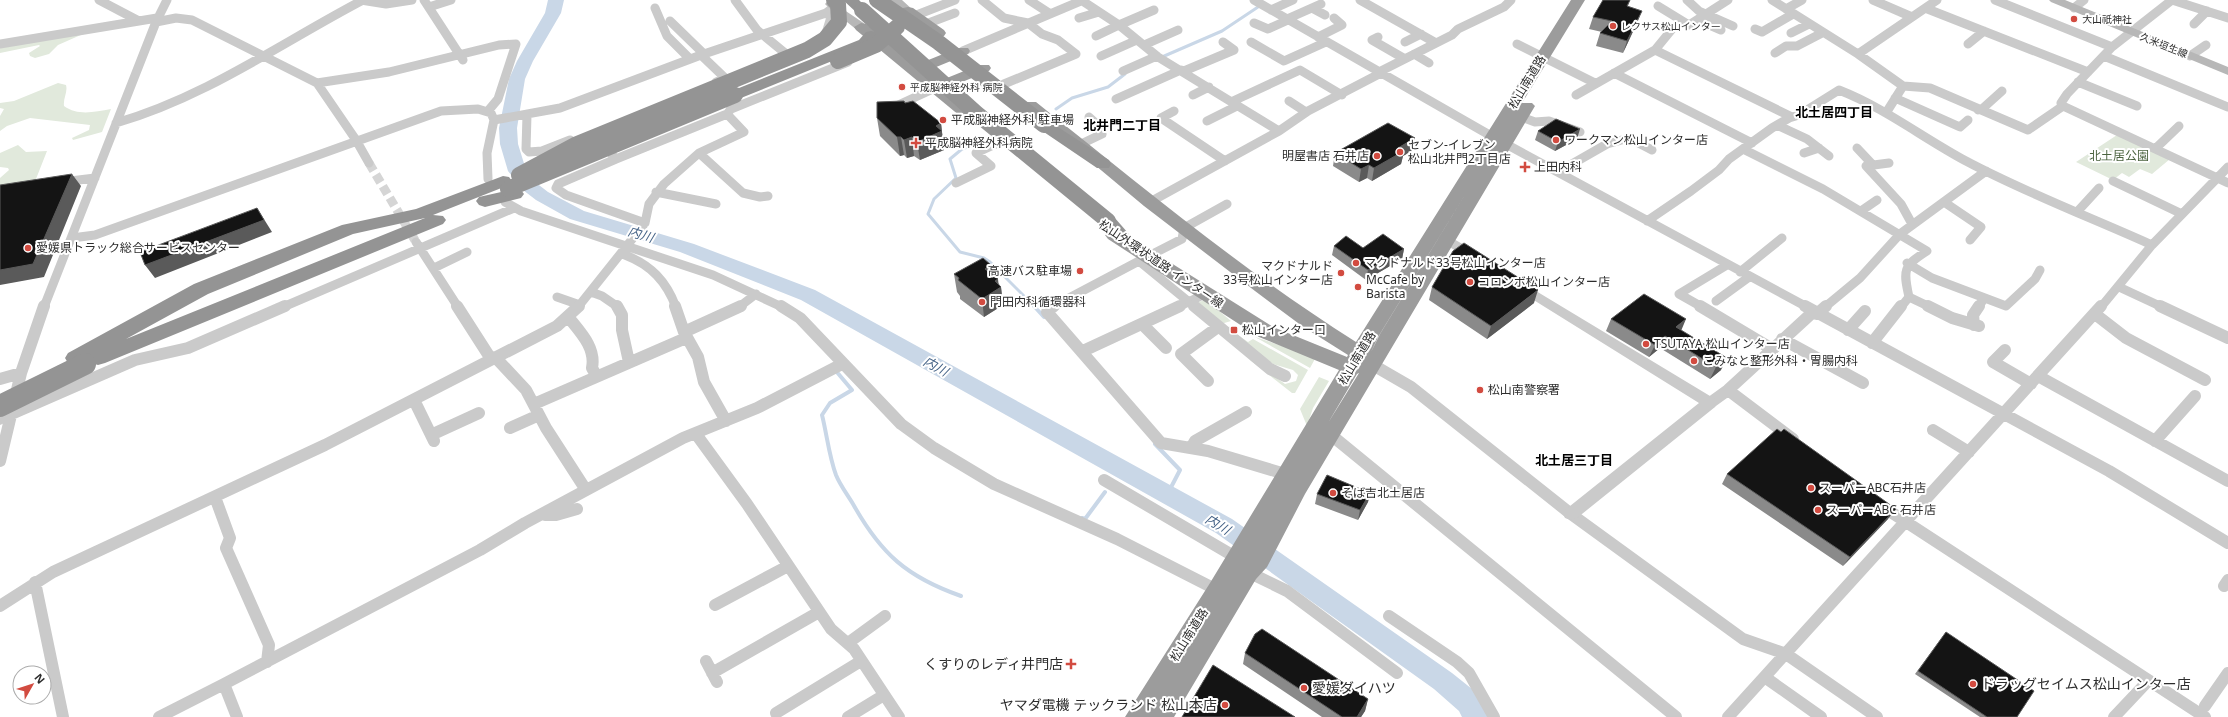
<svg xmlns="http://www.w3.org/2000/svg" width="2228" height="717" viewBox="0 0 2228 717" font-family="'Noto Sans','Noto Sans JP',sans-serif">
<rect width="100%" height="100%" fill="#fff"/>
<path fill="#e1e9dc" d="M83,34L58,45L49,54L35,58L30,56L29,53L40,46L39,45L0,53V46Z
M58,83L66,85C68,92 63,98 64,106C78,116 94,112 111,109L102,132L73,140L72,138L89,130L90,125L30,118L7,126L0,131V116L4,109L0,108V103L14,101Z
M2117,135L2170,159L2152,174L2140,169L2129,177L2122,173L2113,180L2076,162Z
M18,145L26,152L47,151L34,184L0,190V178L9,170L8,168L0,167V153Z
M1206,300L1231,321L1221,324L1198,302Z
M1232,326L1234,328L1231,330L1248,342L1253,339L1308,370L1295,393H1292L1250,360H1252L1285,384L1296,381L1298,375L1293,370L1273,364L1225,328Z
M1255,337L1316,357L1310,368Z
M1319,377L1329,381L1313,408L1307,426L1300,409Z"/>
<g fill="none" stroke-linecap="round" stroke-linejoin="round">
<path stroke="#c9d7e7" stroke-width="3" d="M1162,57L1222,31L1258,7
M1056,109L1072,98L1108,87L1125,74
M981,142L962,149L950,159L956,178L934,199L928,214L960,252L984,258L990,262L1035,307"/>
<path stroke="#c9d7e7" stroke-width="4" d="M1034,306L1044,317
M836,371L852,390L830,403L822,415C827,435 829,456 836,475C840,485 847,494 853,504C881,554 907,577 961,596
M1155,444L1180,470L1167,495
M1082,518L1085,519L1105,492"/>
<path fill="#c9d7e7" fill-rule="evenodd" d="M548,0H564L561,13L533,61L525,79L517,128L518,144L526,170L535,182L548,192L584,211L694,244L815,290L1232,519L1452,673L1477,693L1490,717H1462L1459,711L1434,689L1216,533L801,300L680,252L570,219L536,200L523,190L508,171L500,144L499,128L509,79L517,61L545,13Z"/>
<path stroke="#d5d5d5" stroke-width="9" stroke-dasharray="9 4.5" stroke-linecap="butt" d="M369,163L416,242"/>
<path stroke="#cacaca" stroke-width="9" d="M99,0L139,21
M361,0L386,4L412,0
M424,0L463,60
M735,0L757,30L785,53
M982,0L1004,18L1028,23L1042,34L1058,40L1076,54
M1029,0L1049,13
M1081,0L1119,25L1158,57L1279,131
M1254,0L1493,137L1807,307
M1360,0L1436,43
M1687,0L1699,11L1733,26
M1772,0L1858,54L1903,86L1886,113
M1873,0L1912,17
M1995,0L2112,47L2172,0
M2172,0L2228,18
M1658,6L1689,25L1728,0
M429,7L451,0
M655,8L667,36L690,59
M1312,8L1325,15
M1925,8L2088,72
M2074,8L2084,0
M1786,9L1802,0
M1271,10L1293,0
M914,16L955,0
M1079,18L1099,12
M1287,19L1321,4
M1698,20L1721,30
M670,21L704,54
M156,22L176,18L192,20L317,83L356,140L369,163
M1254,23L1268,29L1288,20
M926,24L955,13
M2194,24L2207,11
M1119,25L1154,10
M1673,28L1655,50L1792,117
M1755,29L1762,32L1793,14
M827,30L831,17L826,13L835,6
M1791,33L1809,24
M1096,36L1119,25
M1318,37L1342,25L1334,18
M1378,37L1372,40L1405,59
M1251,42L1284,61L1326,42
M1405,42L1421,34
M0,44L157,18
M1517,44L1595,83
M1968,44L1984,31
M1144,45L1178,30
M2112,47L2067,94L2061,103L2063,106L2228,183
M963,51L1083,0
M1775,53L1786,46H1797L1822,33
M1414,54L1429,63
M1858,54L1937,0
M701,55L725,78L716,82
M1101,56L1137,40
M2104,56L2228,107
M2190,56L2206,45
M1123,71L1157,56
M1184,71L1234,50L1223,42
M1379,72L1452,35L1458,29L1504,7L1511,0
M1614,73L1752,143
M2078,82L2137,106
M317,83L389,72L499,45L516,44L498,99L488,111
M1004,84L1076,54
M1903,86L1930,88L2028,130L2063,106
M1193,95L1209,87
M1576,95L1655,50
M729,97L731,109L848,62
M1895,98L1960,127L1968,120
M1116,99L1181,70
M1289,101L1306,112
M1231,102L1300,70L1342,95
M894,107L935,88
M1978,110L1982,109L2002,91
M1174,111L1161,118L1225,161
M527,115L526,149L529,152L542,151L570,140
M1521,117L1535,122L1549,121L1580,132
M494,120L560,108L701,55L826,13
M1207,121L1237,106
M116,123C206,97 281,43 363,0
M1777,125L1807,139L1829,156
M1079,145L1102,134L1099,126L1089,117
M1857,148L1873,165
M1743,149L1823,189L1927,251C1903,266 1903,270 1909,297
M2155,149L2179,126
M699,153L743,193L760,197L768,196
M1804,153L1819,148
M612,155L616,159L727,114L731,109
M616,159L558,184L556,188L566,195L645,223
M1889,163L1866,166L1901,204L1912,224
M1558,172L1607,144L1629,138L1652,150
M2113,181L2182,214
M62,182L95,178
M956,183L991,166L976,153L1000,142
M656,192L716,204
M505,202L521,211L713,275L782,307
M1150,202L1279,131L1308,111L1381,73
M1944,202L1981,227L1970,240
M1861,211L1877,200
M2077,212L2099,188
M1647,221L1691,191L1719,170L1729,159L1772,128L1789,118L1799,115L1839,90C1885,108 1923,138 1966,161C2026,193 2090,217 2152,245
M72,238L95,235L441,111L478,109L491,113L494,120L487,153L488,179
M416,242L458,307
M625,255C651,265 666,281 676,307
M1907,263L1932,278L2006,306L2035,279L2040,270
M434,268L467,252
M1740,272L1782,238
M2119,287L2162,307
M591,292L602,296L618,307
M557,297L580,305
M1716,301L1749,277
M44,307L156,22L167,0
M283,307L514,208
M578,307L645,223L649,204L664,184L699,153L744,132L727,114
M739,307L756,294
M1052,307L1139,261
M1178,307L1205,294
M1195,307L1139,261L1182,239L1184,228L1227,204
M1702,307L1679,294L1727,265
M1825,307L1860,278L1900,234L1986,171
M1901,307L1909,297L1930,307
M1978,307L1984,299
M2101,307L2152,245L2228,167"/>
<path stroke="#cacaca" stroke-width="12" d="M457,306L491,359
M617,306L622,315V330L629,362
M675,306L684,332L741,306
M781,306L800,318L901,424L934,448L994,484L1117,539L1221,592
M1054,306L1047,312L1161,443L1208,451L1285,474
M1194,306L1270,369L1285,376
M1700,306L1772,349
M1805,306L2109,471L2228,543
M1928,306L1952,318L1979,326
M2160,306L2228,338
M1817,314L1826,306
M2095,314L2126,338L2205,380
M569,318C581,333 596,348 592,368L596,375
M1143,325L1166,348
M1974,325L1973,315L1979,306
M1848,330L1865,311
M684,332L698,357L704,382L726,421
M1782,339L1863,383
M1872,343L1901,306
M2005,350L1993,362L2031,384
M1083,351L1180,306
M495,357L526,390L546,428L586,490
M1373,365L1411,387L1571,514L1743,639L1786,654L1877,717
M2038,376L2228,481
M0,379L21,373
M1208,381L1181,354L1218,327
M1728,390L1793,439
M414,400L434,441
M1710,403L1728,390L1813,312
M534,404L686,338
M9,415L135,360L188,348L285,306
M510,428L539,415
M1325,430L1676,717
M1933,430L1969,452
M696,434L747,504L831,629L854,649L899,717
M431,435L479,413
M2155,441L2195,396
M1191,448L1195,441L1246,412
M0,461L21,373L44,306
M1104,480L1237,558
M215,497L230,538L226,548L269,645L267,662
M1880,505L2205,717
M545,515H556L577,509
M1248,572L1287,591L1397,673
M35,582L63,717
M2224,586L2228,580
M715,605L788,566
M0,606L53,572L325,445L557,326L579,306
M1389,616L1457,662L1469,673L1494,717
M848,643L885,616
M706,661L717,682
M712,673L819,612
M1766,678L1821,717
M224,684L480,550L525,523L683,438L757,408L842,364
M2205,706L2228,673
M776,713L861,661
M159,717L224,684L237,717
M848,717L884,695
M1728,717L2101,306
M2114,717L2148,681"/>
<path fill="#cacaca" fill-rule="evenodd" d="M1438,230L1480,254L1481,257L1480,260H1470L1434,237L1432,234L1434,231Z
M1521,282L1715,399L1717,403L1715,407L1577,518L1571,520L1565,518L1563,514L1565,510L1699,403L1516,289L1514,286L1516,283Z
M9,410L14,411L16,415L14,419L0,425V413Z"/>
<path fill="#b7b7b7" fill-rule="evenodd" d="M889,0H902L914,11L912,13H904Z
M2049,0H2065L2228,67V75L2051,2Z
M831,1L865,24L867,27L865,30H857L827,6L825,4L827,2Z"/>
<path fill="#9c9c9c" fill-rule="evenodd" d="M1571,0H1585L1522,103H1532L1535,106L1305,494L1267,567L1256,579L1174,717H1125L1210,583L1339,370L1259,337L1108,239L1105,235L1108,231L1114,229L1120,231L1273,327L1347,357L1348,355L1302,326L1255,291L1144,206L1023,105L1026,102H1036C1140,185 1243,271 1356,342ZM1474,180L1380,334L1371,352L1378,337ZM1359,373L1328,423L1357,374Z
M908,7L913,8L944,30L946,33L944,36H934L903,14L901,11L903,8Z
M861,23L866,24L916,65L958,48H968L970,51L968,54L924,72L937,82L979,65H989L991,68L989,71L945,89L970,110L973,113L970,116H960L856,30L854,27Z"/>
<path fill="#949494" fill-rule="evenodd" d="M843,0H859L869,10L867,13H857Z
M871,31L876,32L878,35L869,46L741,98H729L727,95L729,92L859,40L866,32Z
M1044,120L1050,122L1109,160L1111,164L1109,168H1097L1038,128L1036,125L1038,122Z
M503,176L509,177L512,181L509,185L433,215L443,216L446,220L443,224L105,363L98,365L91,363L89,359L75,365L68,363L65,358L68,353L194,284L342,225L416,209ZM425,218L126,339L208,294L353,234Z
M515,189L521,190L524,194L521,198L485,207L479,205L476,201L479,197Z
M1108,215L1114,217L1135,241L1138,245L1135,249C1120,253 1111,236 1102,225L1099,221L1102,217Z"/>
<path stroke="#949494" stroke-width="16" d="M877,0L938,42L1044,125
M862,10L976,113L1108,221
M838,61L876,45L897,27
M519,175L575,145L807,50L825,39L839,22L838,4L834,0
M508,189L735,95"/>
<path stroke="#949494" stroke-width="22" d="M0,406L85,364"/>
</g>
<path fill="#8a8a8a" d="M1603,0H1630L1628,6L1637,23L1623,53L1596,46L1600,33L1602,32L1589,29L1593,17Z
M905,103L941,123L944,150L920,160L914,156L907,158L904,155L900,156L880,136L877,118Z
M1538,131L1577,139L1555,151L1535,140Z
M1415,138L1412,151L1403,156L1401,164L1372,181L1367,178L1359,182L1333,166L1335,153Z
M1334,246L1363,248L1404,249L1402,259L1366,280L1332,255Z
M991,265V274L999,284L1001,287L1003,305L984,317L960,299V296L957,292L954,274Z
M1432,287L1534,303L1487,339L1429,300Z
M1611,319L1681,330L1721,370L1710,379L1660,348L1649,357L1606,331Z
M1727,474L1888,519L1843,566L1722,484Z
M1370,493L1368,502L1358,520L1315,504L1317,494Z
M1946,632L2017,717H1980L1915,674Z
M1245,653L1368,699L1365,711L1361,717H1322L1243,664Z"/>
<path fill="#5a5a5a" d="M1642,11L1637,23L1623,53L1627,41Z
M941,123L944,150L920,160L917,142L936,126Z
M1580,129L1577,139L1555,151L1558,142Z
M897,137H901L904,155L900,156Z
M912,137L914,156L907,158L904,140Z
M1415,138L1412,151L1403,156L1401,164L1372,181L1374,168L1398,148Z
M1369,165L1367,178L1359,182L1361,169Z
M72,174L81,186L44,277L0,285V270Z
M257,208L272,232L155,278L145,265Z
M1404,249L1402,259L1366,280L1368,270Z
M991,265L992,284L985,269Z
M998,279L999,288L1001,287L1003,305L984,317L982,299L995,281Z
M1538,290L1534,303L1487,339L1491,326Z
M1686,319L1681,331L1676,327Z
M1665,336L1660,348L1649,357L1655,345Z
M1727,358L1721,370L1710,379L1716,367Z
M1370,493L1368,502L1358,520L1360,510Z
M1896,509L1888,519L1843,566L1850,557Z
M1368,699L1365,711L1361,717H1357Z"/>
<path fill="#141414" stroke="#5a5a5a" d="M1603,0H1630L1627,6L1642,11L1627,41L1600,33L1612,21L1593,17Z
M904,101L905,103L913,101L941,123L936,126L942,131L917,142L912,137L904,140L901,137H897L877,118V102Z
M1556,119L1580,129L1558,142L1538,131Z
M1388,123L1415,138L1398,148L1404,151L1374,168L1369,165L1361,169L1335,153Z
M72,174L33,264L0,270V185Z
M257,208L264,220L145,265L140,252Z
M1383,234L1404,249L1368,270L1334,246L1346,236L1363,248Z
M1464,243L1538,290L1491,326L1432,287L1453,251Z
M983,258L991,265L985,269L998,279L995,281L1001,287L982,299L958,280L959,278L954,274Z
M1644,294L1686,319L1676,327L1727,358L1716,367L1665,336L1655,345L1611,319Z
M1777,429L1781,432L1784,429L1896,509L1850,557L1727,474Z
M1327,475L1370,493L1360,510L1317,494Z
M1262,629L1368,699L1357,717H1342L1245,653L1255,634Z
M1946,632L2034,691L2017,717H1987L1918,671Z
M1213,665L1295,717H1182Z"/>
<g fill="#d24b40" stroke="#fff" stroke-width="1.5">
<circle cx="2074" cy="19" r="4"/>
<circle cx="1613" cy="26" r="4"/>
<circle cx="902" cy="87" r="4"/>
<circle cx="943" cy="120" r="4"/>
<circle cx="1556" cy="140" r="4"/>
<path d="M914 137h4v4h4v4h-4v4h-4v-4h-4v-4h4z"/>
<circle cx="1400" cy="152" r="4"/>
<circle cx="1377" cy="156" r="4"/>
<path d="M1523 161h4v4h4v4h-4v4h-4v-4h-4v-4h4z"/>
<circle cx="28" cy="248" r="4"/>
<circle cx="1356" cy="263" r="4"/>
<circle cx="1080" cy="271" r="4"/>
<circle cx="1341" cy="273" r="4"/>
<circle cx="1470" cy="282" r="4"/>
<circle cx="1358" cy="287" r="4"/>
<circle cx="982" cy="302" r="4"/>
<rect x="1230" y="326" width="8" height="8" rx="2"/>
<circle cx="1646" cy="344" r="4"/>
<circle cx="1694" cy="361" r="4"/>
<circle cx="1480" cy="390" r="4"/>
<circle cx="1811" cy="488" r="4"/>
<circle cx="1333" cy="493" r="4"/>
<circle cx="1818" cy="510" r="4"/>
<path d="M1069 658h4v4h4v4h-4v4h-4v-4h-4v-4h4z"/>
<circle cx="1973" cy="684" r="4"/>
<circle cx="1304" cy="688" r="4"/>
<circle cx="1225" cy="705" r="4"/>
</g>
<g text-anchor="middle" stroke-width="4" stroke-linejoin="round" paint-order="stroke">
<g font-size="10" fill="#2d2d2d" stroke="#fff" text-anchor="start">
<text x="2082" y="23">大山祇神社</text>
<text x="1621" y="30">レクサス松山インター</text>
<text x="910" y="91">平成脳神経外科 病院</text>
</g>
<g font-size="10" fill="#2d2d2d" stroke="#fff">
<text transform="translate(2164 45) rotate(22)" y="4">久米垣生線</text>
</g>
<g font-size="12" fill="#2d2d2d" stroke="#fff">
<text transform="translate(1527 82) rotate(-59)" y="4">松山南道路</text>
<text transform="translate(1161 264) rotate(34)" y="4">松山外環状道路 インター線</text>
<text transform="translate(1357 358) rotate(-59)" y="4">松山南道路</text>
<text transform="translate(1189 635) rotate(-58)" y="4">松山南道路</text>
</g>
<g font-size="12" fill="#2d2d2d" stroke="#fff" text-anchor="start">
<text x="951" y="124">平成脳神経外科 駐車場</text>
<text x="1564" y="144">ワークマン松山インター店</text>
<text x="925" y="147">平成脳神経外科病院</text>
<text x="1408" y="149">セブン-イレブン<tspan x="1408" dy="14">松山北井門2丁目店</tspan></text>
<text x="1369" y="160" text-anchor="end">明屋書店 石井店</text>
<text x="1534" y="171">上田内科</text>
<text x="36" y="252">愛媛県トラック総合サービスセンター</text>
<text x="1364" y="267">マクドナルド33号松山インター店</text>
<text x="1333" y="270" text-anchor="end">マクドナルド<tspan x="1333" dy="14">33号松山インター店</tspan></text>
<text x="1072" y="275" text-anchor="end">高速バス駐車場</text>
<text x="1366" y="284">McCafe by<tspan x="1366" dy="14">Barista</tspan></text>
<text x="1478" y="286">コロンボ松山インター店</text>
<text x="990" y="306">門田内科循環器科</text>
<text x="1242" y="334">松山インター口</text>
<text x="1654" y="348">TSUTAYA 松山インター店</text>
<text x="1702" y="365">こみなと整形外科・胃腸内科</text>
<text x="1488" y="394">松山南警察署</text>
<text x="1819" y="492">スーパーABC石井店</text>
<text x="1341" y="497">そば吉北土居店</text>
<text x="1826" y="514">スーパーABC 石井店</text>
</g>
<g font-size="12" fill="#4b633f" stroke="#fff">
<text x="2119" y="160">北土居公園</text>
</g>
<g font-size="13" font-weight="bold" fill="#000" stroke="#fff">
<text x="1834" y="117">北土居四丁目</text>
<text x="1122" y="130">北井門二丁目</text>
<text x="1574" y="465">北土居三丁目</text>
</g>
<g font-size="13" font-style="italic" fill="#446286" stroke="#fff">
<text transform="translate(641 234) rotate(17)" y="5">内川</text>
<text transform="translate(936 366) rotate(29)" y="5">内川</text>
<text transform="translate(1218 524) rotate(31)" y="5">内川</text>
</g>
<g font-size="14" fill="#2d2d2d" stroke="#fff" text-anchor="end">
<text x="1063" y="669">くすりのレディ井門店</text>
<text x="1981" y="689" text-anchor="start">ドラッグセイムス松山インター店</text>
<text x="1312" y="693" text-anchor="start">愛媛ダイハツ</text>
<text x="1217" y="710">ヤマダ電機 テックランド 松山本店</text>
</g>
</g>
<g transform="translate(32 685) rotate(51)"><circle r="19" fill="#ffffff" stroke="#ababab"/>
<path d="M0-3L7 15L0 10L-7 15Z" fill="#d24b40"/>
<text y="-6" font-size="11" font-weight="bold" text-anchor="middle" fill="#2d2d2d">N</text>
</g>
</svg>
